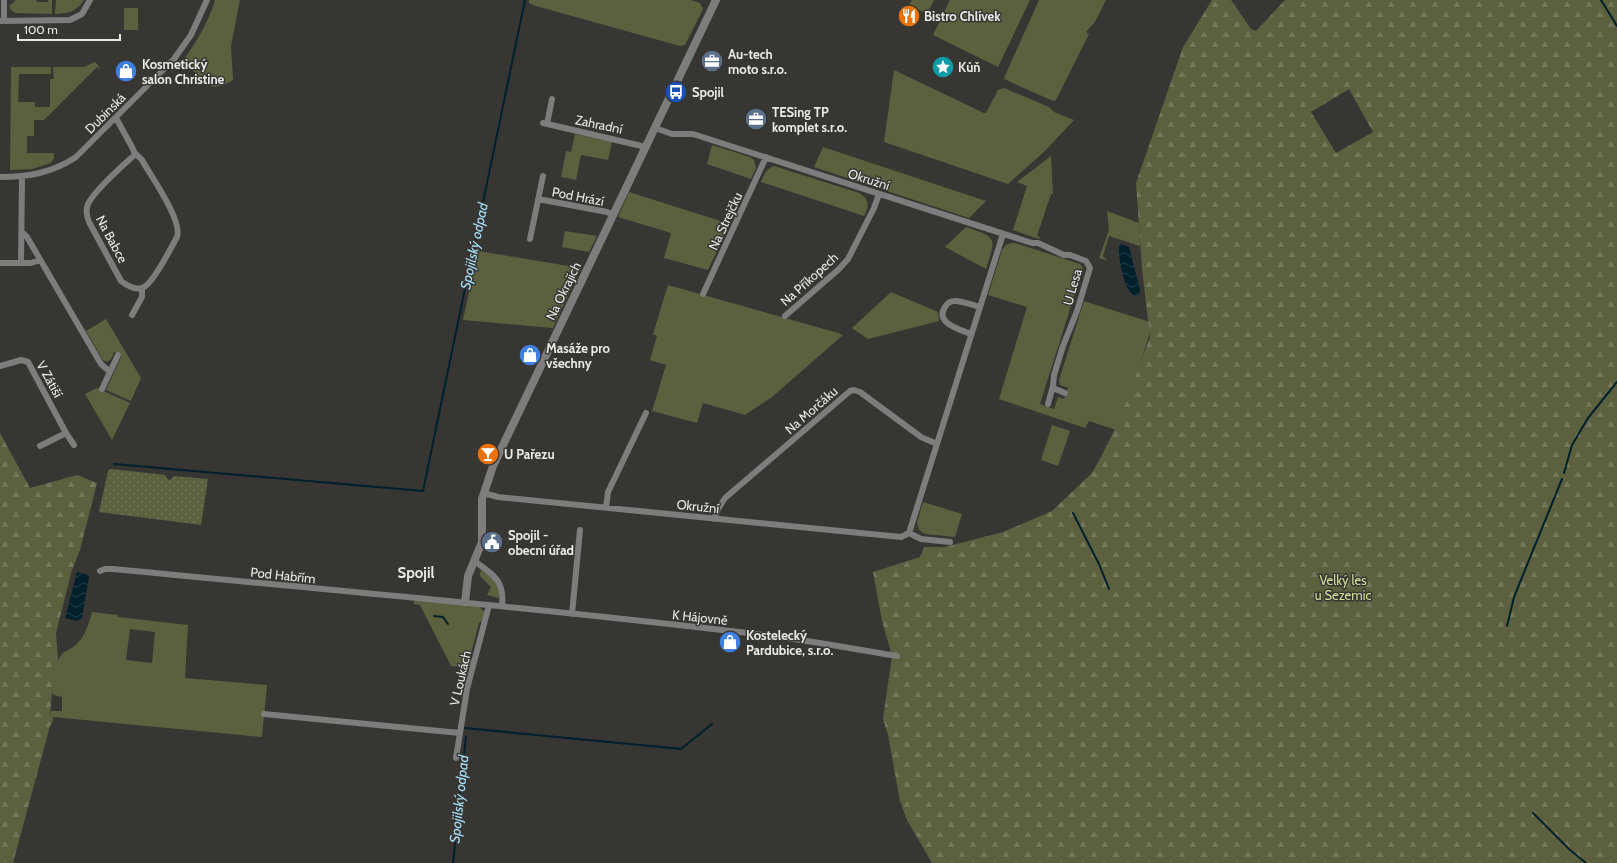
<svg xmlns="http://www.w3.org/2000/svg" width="1617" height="863" viewBox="0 0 1617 863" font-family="Cabin,sans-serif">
<defs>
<pattern id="forest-firs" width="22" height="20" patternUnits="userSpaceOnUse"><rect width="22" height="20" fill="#5c603f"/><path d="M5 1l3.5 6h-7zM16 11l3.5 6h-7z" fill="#74775b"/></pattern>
<pattern id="garden-dots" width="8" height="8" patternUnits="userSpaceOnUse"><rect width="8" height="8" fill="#5c603f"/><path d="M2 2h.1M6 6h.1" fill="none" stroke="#74775b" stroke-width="1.8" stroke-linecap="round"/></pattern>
<pattern id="water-waves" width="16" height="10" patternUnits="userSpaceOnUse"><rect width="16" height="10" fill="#00202c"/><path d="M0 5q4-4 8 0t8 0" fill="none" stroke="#25404b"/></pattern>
</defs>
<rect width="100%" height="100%" fill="#383633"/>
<path fill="#5c603f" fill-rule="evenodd" d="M15,0H36L37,2H48V0H52V14L15,13L11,10L9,6L14,2Z
M56,0H84C77,11 68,14 55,14Z
M215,0H240L231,46L233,80C199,101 205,66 179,66C194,46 208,24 215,0Z
M529,0H691L700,3L703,9L685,45L680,46L536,6L529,3Z
M912,0H934L927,14L909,5Z
M950,0H1030L998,67L933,35Z
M1039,0H1106L1095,22L1086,32L1089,34L1056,100L1053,101L1004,79V78Z
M124,8H138V30H124Z
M95,62L101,69L97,67L44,120H34V136H27V153H54V158L51,163L32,169L10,170L11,67H51V74H19L18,102H35V107H50V79H54L53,67H84Z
M894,70L984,113H986L998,90L1004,88L1049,107L1054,112L1074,120L1045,151L1008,184L884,142Z
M575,134L612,142L608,160L581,155L576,180L561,177L566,151L571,152Z
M712,145L750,157L754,160L756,168L751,179L707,164Z
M823,147L986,201L969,218L814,167Z
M1051,156L1053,194H1051L1037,236L1040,237L1039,239L1013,230L1027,186L1017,182Z
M774,166L859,193C870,200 869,205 864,216L761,182C764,175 766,169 774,166Z
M629,192L730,224L708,270L664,258L671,233L618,217Z
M1107,211L1139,223L1140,246L1109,236L1103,256L1108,261L1099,258L1109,230Z
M966,227C998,238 996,237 986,269L945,247Z
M565,231L597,236L589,252L562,247Z
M1011,243H1015L1080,264L1083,268L1040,404L1054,409L1058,397L1064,399L1068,388L1060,385L1059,380L1084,301L1153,323L1119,431L1089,421L1085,428L999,399L1027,307L988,295L1002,250L1006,245Z
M478,251L581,268L553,328L463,320Z
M668,285L838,333L843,335L772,397L745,415L703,403L697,423L652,411L666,365L650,360L657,336L653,334Z
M891,292L938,312L939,321L868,339L852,328Z
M106,319L141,378L131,401L106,390L122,355L114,352L111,359L107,362L103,360L86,331Z
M97,388L130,403L112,440L85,394Z
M1052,425L1070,431L1058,466L1041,460Z
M923,502L962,514L955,537L925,534L919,530L917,522Z
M481,568C490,576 502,585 499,598L487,595L491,587L480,576Z
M415,600L479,606L485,613L483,620L479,623L470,657L472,660L467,673L464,672L465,667L451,666L420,605L413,604Z
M92,612L118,615V617L188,625L185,678L267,685L262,737L53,717L50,716L51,711H62V697L54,695L52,692C54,681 54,661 63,653C66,651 70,649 73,647C85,638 88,626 92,612ZM130,629L155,632L152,663L126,660Z"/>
<path fill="url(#forest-firs)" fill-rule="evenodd" d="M1212,0H1231L1251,29L1256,31L1285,0H1617V863H932L907,820L900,801L888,735L883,719L892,656L882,621L873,572L920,557L924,547H945L1003,532L1052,511L1092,473L1101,457L1117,425L1150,337L1142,269L1136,183L1183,47ZM1349,89L1373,132L1336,153L1311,112Z
M0,433L30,488L77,475L97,483L80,550L72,570L56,633L58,660L52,692L50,716L53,717V721L50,726L13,863H0Z"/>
<path fill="url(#garden-dots)" d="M111,469L165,475L167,479L170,480L174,476L208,479L201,525L99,512L108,471Z"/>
<path fill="url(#water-waves)" d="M1121,244L1129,247L1140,290V293L1136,296C1124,294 1118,257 1119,246Z
M77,572L87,574L89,577L82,618L77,621L65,618Z"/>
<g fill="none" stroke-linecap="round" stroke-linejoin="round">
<path stroke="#00202c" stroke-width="2" d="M1601,0L1617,26
M114,464L423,491L525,0
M1564,473L1572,445L1588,418L1617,382
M1073,513L1099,564L1109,589
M434,616L443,617L448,624
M1507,626L1514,597L1562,479
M465,728L681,749L712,724
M1533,813L1570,850L1586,863
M453,863L466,736"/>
<path stroke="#7e7c7c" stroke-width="6" d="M4,0V21
M0,21L70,20L82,14L90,0
M116,118L132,147L135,154
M543,123L646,147
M547,124L552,99
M655,128L672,134H693L1032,243H1038L1064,255H1070L1086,261L1090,268L1077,311L1063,346L1054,375L1053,386L1048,404
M136,154L142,160C151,176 183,221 177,237C171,248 154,282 144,287C137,291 127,286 121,281L89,222C87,217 86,212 87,207C89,196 121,167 131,158Z
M0,177C28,177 52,173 76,157L174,59L191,35L207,0
M538,199L607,212L613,215
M22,232L27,237L101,364L110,372
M530,239L543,176
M0,263H31L40,260
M21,263L22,177
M703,294L766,157
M132,315L142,297V288
M785,316L839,269L848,259L874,208L879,194
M971,334C961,330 934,323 945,307C947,303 951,301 955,301C963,301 972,305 980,307
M0,366L21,360L28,362L66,433L74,445
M1053,388L1065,393
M102,389L118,355
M40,446L66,433
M484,493L498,497L901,537L909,533L921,539L950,542
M606,508L608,492L646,413
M714,519L718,509L725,498L850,391L854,390L860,392L921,437L937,444
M909,533L1003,234
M474,561C493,574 505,581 502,606
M100,571L105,569H113C330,590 547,609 764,635C808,640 853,649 897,656
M572,614L580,530
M264,714L460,733
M456,758L467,689L489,605"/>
<path stroke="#7e7c7c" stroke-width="8" d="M465,602L468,576L482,542V499L493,466L716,0"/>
</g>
<defs>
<g id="restaurant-disc" transform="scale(1.15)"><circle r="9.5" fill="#e8710a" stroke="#383633"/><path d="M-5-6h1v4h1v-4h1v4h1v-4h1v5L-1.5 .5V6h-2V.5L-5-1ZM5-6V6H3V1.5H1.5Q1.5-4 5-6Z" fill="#fff"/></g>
<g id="office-disc" transform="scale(1.15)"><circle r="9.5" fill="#5c6f8a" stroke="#383633"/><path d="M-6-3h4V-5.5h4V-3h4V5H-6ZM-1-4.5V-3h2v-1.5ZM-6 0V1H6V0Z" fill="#fff"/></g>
<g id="sight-disc" transform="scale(1.15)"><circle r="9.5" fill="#0f9aa8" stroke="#383633"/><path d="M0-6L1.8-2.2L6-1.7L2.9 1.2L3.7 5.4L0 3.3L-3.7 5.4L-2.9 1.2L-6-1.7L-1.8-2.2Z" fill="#fff"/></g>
<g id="shop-disc" transform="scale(1.15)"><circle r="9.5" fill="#3f7fe0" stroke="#383633"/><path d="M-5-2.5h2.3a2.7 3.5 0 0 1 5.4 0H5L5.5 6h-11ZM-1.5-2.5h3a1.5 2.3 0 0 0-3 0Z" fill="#fff"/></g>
<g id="bus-disc" transform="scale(1.15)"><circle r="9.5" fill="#1a4fb4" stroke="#383633"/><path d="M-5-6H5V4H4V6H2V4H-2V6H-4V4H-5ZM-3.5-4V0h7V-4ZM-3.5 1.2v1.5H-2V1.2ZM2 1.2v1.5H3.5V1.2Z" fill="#fff"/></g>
<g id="bar-disc" transform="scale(1.15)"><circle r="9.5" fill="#e8710a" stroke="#383633"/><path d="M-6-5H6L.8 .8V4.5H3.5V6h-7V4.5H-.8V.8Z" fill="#fff"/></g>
<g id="civic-disc" transform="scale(1.15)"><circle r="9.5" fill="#5c6f8a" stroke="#383633"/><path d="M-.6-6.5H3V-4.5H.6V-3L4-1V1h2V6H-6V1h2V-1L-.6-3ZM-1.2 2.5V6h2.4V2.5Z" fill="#fff"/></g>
</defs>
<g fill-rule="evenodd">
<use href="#restaurant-disc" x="909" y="16"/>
<use href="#office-disc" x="712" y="61"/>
<use href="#sight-disc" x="943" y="67"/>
<use href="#shop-disc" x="126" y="71"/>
<use href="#bus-disc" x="676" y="92"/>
<use href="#office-disc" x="756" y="119"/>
<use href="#shop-disc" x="530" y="355"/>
<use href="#bar-disc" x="488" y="454"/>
<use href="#civic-disc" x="492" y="542"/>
<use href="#shop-disc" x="730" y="642"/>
</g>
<g text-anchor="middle" stroke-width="3" stroke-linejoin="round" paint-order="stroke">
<g font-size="13" font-weight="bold" fill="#eae9e6" stroke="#383633" text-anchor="start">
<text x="924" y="21">Bistro Chlívek</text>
<text x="728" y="59">Au-tech<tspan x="728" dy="15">moto s.r.o.</tspan></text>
<text x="142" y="69">Kosmetický<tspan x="142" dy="15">salon Christine</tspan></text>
<text x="958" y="72">Kůň</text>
<text x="692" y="97">Spojil</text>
<text x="772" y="117">TESing TP<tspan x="772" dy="15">komplet s.r.o.</tspan></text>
<text x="546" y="353">Masáže pro<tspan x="546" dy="15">všechny</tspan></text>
<text x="504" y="459">U Pařezu</text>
<text x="508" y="540">Spojil -<tspan x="508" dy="15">obecní úřad</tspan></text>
<text x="746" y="640">Kostelecký<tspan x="746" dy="15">Pardubice, s.r.o.</tspan></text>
</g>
<g font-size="13" fill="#eae9e6" stroke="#383633">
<text transform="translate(105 113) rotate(-45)" y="5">Dubinská</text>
<text transform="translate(599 124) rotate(12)" y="5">Zahradní</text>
<text transform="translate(869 179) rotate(18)" y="5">Okružní</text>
<text transform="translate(578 196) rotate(11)" y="5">Pod Hrází</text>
<text transform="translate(725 221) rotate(-65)" y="5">Na Strejčku</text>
<text transform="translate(112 239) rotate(62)" y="5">Na Babce</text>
<text transform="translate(809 279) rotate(-42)" y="5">Na Příkopech</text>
<text transform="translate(1072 287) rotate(-74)" y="5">U Lesa</text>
<text transform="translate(563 291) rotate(-64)" y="5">Na Okrajích</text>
<text transform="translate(50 379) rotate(61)" y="5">V Zátiší</text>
<text transform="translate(811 410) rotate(-41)" y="5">Na Morčáku</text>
<text transform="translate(698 506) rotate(6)" y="5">Okružní</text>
<text transform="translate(283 575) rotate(6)" y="5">Pod Habřím</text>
<text transform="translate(700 617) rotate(6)" y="5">K Hájovně</text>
<text transform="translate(460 678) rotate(-77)" y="5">V Loukách</text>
</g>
<g font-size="13" fill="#d6dd9c" stroke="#383633">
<text x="1343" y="585">Velký les<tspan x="1343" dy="15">u Sezemic</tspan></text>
</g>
<g font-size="14" font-style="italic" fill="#a7e0f9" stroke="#383633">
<text transform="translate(474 246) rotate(-78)" y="5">Spojilský odpad</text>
<text transform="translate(459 799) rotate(-84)" y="5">Spojilský odpad</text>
</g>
<g font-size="15" font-weight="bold" fill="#eae9e6" stroke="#383633">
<text x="416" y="578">Spojil</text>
</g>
</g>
<path d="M18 34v6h102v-6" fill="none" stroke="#eae9e6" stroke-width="2"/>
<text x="24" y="34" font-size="12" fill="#eae9e6" stroke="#383633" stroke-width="3" paint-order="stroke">100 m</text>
</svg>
